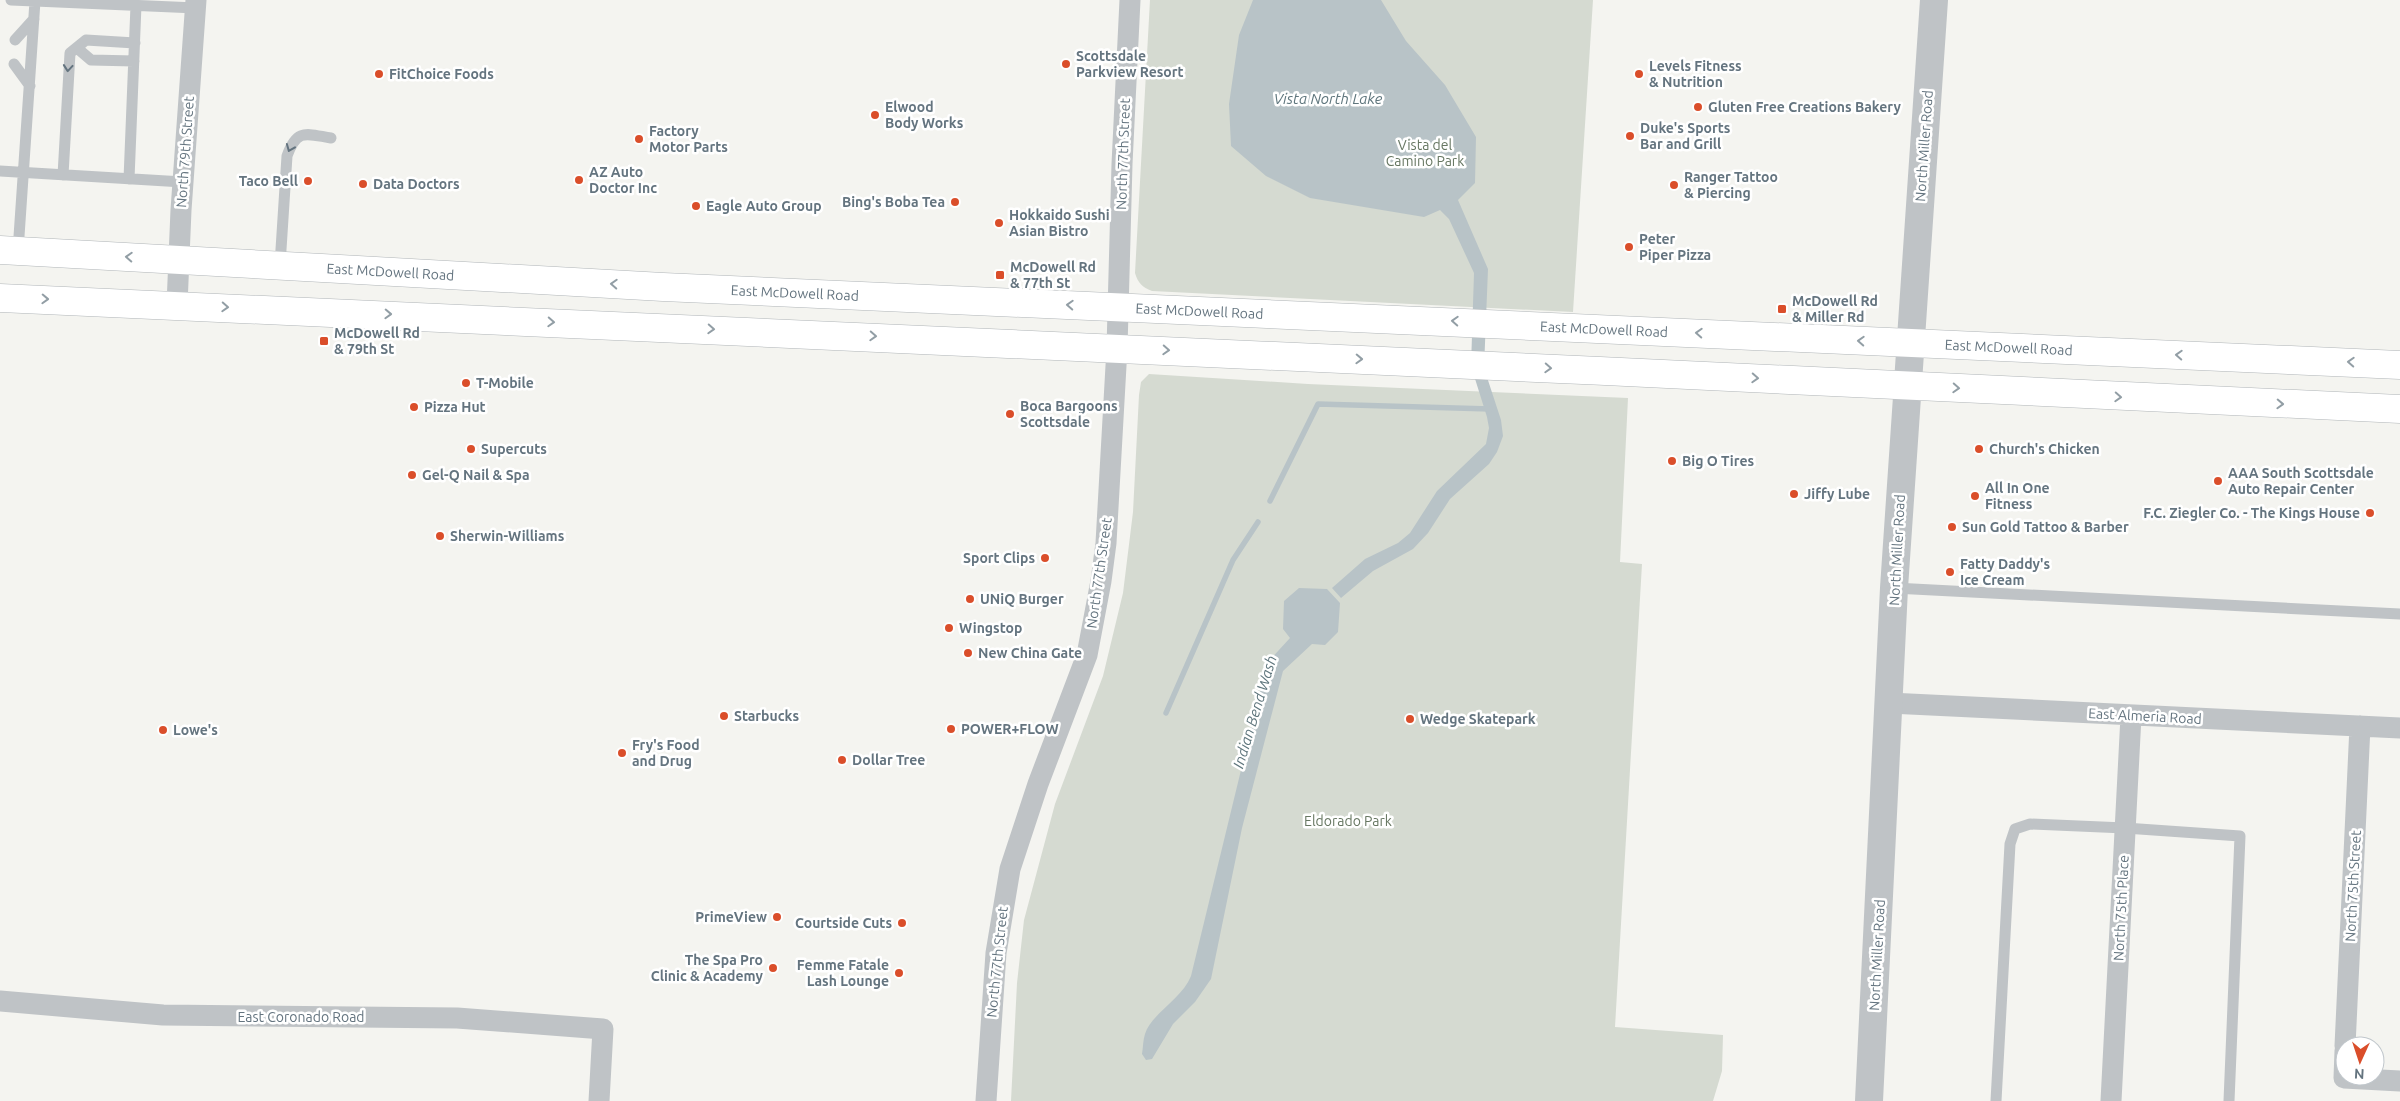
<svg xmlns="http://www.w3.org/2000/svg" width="2400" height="1101" viewBox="0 0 2400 1101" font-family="Ubuntu,sans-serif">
<rect width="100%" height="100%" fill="#f4f4f0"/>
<path fill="#d5dad1" d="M1150,0H1593L1573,312L1152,291C1142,287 1138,283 1135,273Z
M1149,374L1308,384L1628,398L1620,562L1642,564L1615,1027L1723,1035L1722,1071L1713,1101H1011L1017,983L1024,920L1055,804L1103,676L1123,593L1133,512L1139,395L1141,382Z"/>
<path fill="#b8c3c7" d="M1253,0H1381L1406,41L1445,85L1476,137L1475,183L1458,200L1488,269L1484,368L1501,420L1503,436L1497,452L1489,464L1450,499L1428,533L1413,549L1373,571L1341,598L1332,588L1365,559L1398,543L1410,533L1437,491L1486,444L1489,428L1487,417L1471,366L1474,273L1449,219L1440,210L1424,217L1310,198L1266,176L1231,146L1229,104L1239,35Z
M1299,588L1327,589L1340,603L1338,632L1325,645L1312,644L1283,671L1242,828L1211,979L1195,1002L1173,1024L1152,1059L1146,1060L1142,1054C1143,1048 1143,1040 1145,1034C1151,1014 1182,999 1191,976L1267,663L1290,638L1283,629L1284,601Z"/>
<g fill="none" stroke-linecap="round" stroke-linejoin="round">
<path stroke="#b8c3c7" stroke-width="5.5" d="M1270,501L1318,404L1490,409
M1166,713L1233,560L1258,522"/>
<g stroke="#b0b5b8" stroke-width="29">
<g id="primary">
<path id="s1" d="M0,250L663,287L2400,365"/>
<path d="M0,298C800,330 1600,372 2400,409"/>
</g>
</g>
<path stroke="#bfc3c6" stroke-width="11" d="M11,0L35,1L18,251
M35,1L196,8
M15,40L34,19
M77,48L91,60L134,61
M14,64L30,86
M0,171L183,182
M63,175L70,53L86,40L135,43
M129,179L136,5
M280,265L287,156C297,128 306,134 331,138
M1894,588L2400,614
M1996,1101L2010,844L2015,829L2030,824L2125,828L2240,836L2229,1101"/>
<path stroke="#bfc3c6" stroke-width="21" d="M177,305L181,210L196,0
M1889,703L2400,728
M0,1001L163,1015L457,1018L603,1029L599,1101
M2345,1046L2360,726
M2345,1051L2344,1078L2400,1081
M986,1101L996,953L1010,869L1038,784L1087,655L1101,581L1106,543L1117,348L1122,164L1130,0
M2111,1101L2131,716"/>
<path stroke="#bfc3c6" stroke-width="28" d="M1869,1101L1894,588L1934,0"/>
<use href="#primary" stroke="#fff" stroke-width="28"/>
</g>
<defs><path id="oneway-chevron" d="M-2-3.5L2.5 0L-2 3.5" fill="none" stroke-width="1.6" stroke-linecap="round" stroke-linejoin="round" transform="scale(1.25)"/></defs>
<g stroke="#64747f">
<use href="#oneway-chevron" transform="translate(68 68) rotate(95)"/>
<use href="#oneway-chevron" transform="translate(290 148) rotate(112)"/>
</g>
<g stroke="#929ea5">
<use href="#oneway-chevron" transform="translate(129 257) rotate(-177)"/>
<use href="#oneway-chevron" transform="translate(614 284) rotate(-177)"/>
<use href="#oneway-chevron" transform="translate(45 299) rotate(2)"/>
<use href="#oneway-chevron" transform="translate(1070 305) rotate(-177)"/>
<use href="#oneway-chevron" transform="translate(225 307) rotate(3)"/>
<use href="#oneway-chevron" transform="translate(388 314) rotate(2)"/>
<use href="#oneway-chevron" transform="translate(1455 321) rotate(-177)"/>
<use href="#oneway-chevron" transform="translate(551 322) rotate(3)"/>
<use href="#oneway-chevron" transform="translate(711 329) rotate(3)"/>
<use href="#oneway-chevron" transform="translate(1699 333) rotate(-177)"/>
<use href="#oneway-chevron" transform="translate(873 336) rotate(3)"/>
<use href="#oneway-chevron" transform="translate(1861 341) rotate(-177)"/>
<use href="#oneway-chevron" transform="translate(1166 350) rotate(3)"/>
<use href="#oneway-chevron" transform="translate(2179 355) rotate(-177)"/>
<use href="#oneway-chevron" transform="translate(1359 359) rotate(2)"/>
<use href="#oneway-chevron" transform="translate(2351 362) rotate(-177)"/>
<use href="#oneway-chevron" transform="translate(1548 368) rotate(3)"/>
<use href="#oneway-chevron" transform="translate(1755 378) rotate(3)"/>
<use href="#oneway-chevron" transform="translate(1956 388) rotate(3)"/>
<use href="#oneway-chevron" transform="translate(2118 397) rotate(3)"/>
<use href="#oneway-chevron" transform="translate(2280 404) rotate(2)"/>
</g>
<g fill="#da4e2a" stroke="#fff" stroke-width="2">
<circle cx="1066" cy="64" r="5"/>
<circle cx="379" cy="74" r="5"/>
<circle cx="1639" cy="74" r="5"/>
<circle cx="1698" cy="107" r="5"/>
<circle cx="875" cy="115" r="5"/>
<circle cx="1630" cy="136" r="5"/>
<circle cx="639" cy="139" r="5"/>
<circle cx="579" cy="180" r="5"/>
<circle cx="308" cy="181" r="5"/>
<circle cx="363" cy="184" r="5"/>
<circle cx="1674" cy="185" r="5"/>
<circle cx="955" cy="202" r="5"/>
<circle cx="696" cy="206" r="5"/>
<circle cx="999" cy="223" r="5"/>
<circle cx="1629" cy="247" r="5"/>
<rect x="995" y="270" width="10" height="10" rx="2.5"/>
<rect x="1777" y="304" width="10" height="10" rx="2.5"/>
<rect x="319" y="336" width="10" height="10" rx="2.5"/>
<circle cx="466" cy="383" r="5"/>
<circle cx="414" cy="407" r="5"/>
<circle cx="1010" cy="414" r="5"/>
<circle cx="471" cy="449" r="5"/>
<circle cx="1979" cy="449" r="5"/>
<circle cx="1672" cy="461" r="5"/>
<circle cx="412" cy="475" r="5"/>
<circle cx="2218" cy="481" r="5"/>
<circle cx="1794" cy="494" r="5"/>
<circle cx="1975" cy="496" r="5"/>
<circle cx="2370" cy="513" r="5"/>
<circle cx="1952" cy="527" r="5"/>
<circle cx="440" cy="536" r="5"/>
<circle cx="1045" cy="558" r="5"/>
<circle cx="1950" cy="572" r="5"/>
<circle cx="970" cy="599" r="5"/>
<circle cx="949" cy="628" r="5"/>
<circle cx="968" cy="653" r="5"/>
<circle cx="724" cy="716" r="5"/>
<circle cx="1410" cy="719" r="5"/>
<circle cx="951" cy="729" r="5"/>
<circle cx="163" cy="730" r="5"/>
<circle cx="622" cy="753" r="5"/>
<circle cx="842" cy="760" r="5"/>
<circle cx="777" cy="917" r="5"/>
<circle cx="902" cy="923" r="5"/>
<circle cx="773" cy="968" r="5"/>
<circle cx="899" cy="973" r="5"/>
</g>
<g text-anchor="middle" stroke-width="5" stroke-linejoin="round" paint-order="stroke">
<g font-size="14" font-weight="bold" fill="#64747f" stroke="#fff" text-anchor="start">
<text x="1076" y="61">Scottsdale<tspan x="1076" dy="16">Parkview Resort</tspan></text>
<text x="1649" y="71">Levels Fitness<tspan x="1649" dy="16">&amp; Nutrition</tspan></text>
<text x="389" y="79">FitChoice Foods</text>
<text x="885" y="112">Elwood<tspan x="885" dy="16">Body Works</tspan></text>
<text x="1708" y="112">Gluten Free Creations Bakery</text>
<text x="1640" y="133">Duke's Sports<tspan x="1640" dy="16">Bar and Grill</tspan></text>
<text x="649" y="136">Factory<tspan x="649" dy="16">Motor Parts</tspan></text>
<text x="589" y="177">AZ Auto<tspan x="589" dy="16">Doctor Inc</tspan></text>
<text x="1684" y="182">Ranger Tattoo<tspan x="1684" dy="16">&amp; Piercing</tspan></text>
<text x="298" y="186" text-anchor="end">Taco Bell</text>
<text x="373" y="189">Data Doctors</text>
<text x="945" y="207" text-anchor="end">Bing's Boba Tea</text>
<text x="706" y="211">Eagle Auto Group</text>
<text x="1009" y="220">Hokkaido Sushi<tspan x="1009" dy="16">Asian Bistro</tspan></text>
<text x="1639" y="244">Peter<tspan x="1639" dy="16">Piper Pizza</tspan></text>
<text x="1010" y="272">McDowell Rd<tspan x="1010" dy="16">&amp; 77th St</tspan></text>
<text x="1792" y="306">McDowell Rd<tspan x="1792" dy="16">&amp; Miller Rd</tspan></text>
<text x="334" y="338">McDowell Rd<tspan x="334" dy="16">&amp; 79th St</tspan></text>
<text x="476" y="388">T-Mobile</text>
<text x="1020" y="411">Boca Bargoons<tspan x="1020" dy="16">Scottsdale</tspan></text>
<text x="424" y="412">Pizza Hut</text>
<text x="481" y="454">Supercuts</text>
<text x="1989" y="454">Church's Chicken</text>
<text x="1682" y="466">Big O Tires</text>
<text x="2228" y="478">AAA South Scottsdale<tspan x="2228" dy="16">Auto Repair Center</tspan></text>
<text x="422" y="480">Gel-Q Nail &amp; Spa</text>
<text x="1985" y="493">All In One<tspan x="1985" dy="16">Fitness</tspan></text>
<text x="1804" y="499">Jiffy Lube</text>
<text x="2360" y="518" text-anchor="end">F.C. Ziegler Co. - The Kings House</text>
<text x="1962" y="532">Sun Gold Tattoo &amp; Barber</text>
<text x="450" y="541">Sherwin-Williams</text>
<text x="1035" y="563" text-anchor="end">Sport Clips</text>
<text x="1960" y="569">Fatty Daddy's<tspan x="1960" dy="16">Ice Cream</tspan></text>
<text x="980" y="604">UNiQ Burger</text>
<text x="959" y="633">Wingstop</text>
<text x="978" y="658">New China Gate</text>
<text x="734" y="721">Starbucks</text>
<text x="1420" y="724">Wedge Skatepark</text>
<text x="961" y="734">POWER+FLOW</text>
<text x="173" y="735">Lowe's</text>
<text x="632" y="750">Fry's Food<tspan x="632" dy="16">and Drug</tspan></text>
<text x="852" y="765">Dollar Tree</text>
<text x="767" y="922" text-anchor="end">PrimeView</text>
<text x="892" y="928" text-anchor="end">Courtside Cuts</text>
<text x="763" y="965" text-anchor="end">The Spa Pro<tspan x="763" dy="16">Clinic &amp; Academy</tspan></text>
<text x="889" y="970" text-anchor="end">Femme Fatale<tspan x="889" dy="16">Lash Lounge</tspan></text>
</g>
<g font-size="14" fill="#677762" stroke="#fff">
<text x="1425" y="150">Vista del<tspan x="1425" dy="16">Camino Park</tspan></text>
<text x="1348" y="826">Eldorado Park</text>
</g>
<g font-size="14" fill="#64747f" stroke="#fff">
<text transform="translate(1924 146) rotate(-86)" y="5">North Miller Road</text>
<text transform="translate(185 152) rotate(-86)" y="5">North 79th Street</text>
<text transform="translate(1123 154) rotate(-88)" y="5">North 77th Street</text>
<text dy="5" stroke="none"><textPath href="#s1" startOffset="391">East McDowell Road</textPath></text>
<text dy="5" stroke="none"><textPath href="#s1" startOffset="796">East McDowell Road</textPath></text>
<text dy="5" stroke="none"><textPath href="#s1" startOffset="1201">East McDowell Road</textPath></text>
<text dy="5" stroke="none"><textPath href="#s1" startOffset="1606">East McDowell Road</textPath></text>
<text dy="5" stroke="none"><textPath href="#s1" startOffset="2011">East McDowell Road</textPath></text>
<text transform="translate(1897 550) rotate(-87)" y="5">North Miller Road</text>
<text transform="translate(1099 573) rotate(-82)" y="5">North 77th Street</text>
<text transform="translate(2145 716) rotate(3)" y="5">East Almeria Road</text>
<text transform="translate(2353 886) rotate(-87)" y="5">North 75th Street</text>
<text transform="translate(2121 908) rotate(-87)" y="5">North 75th Place</text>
<text transform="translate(1877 955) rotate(-87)" y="5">North Miller Road</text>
<text transform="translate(997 962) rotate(-84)" y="5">North 77th Street</text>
<text x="301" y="1022">East Coronado Road</text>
</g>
<g font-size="15" font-style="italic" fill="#5f767d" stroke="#fff">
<text x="1328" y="104">Vista North Lake</text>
<text transform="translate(1255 712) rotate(-73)" y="5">Indian Bend Wash</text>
</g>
</g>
<g transform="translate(2360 1061) rotate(183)"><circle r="24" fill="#ffffff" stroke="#c1c7cc"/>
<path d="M0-4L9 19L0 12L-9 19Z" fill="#da4e2a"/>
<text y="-8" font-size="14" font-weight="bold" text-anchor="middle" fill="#64747f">N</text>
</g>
</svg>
